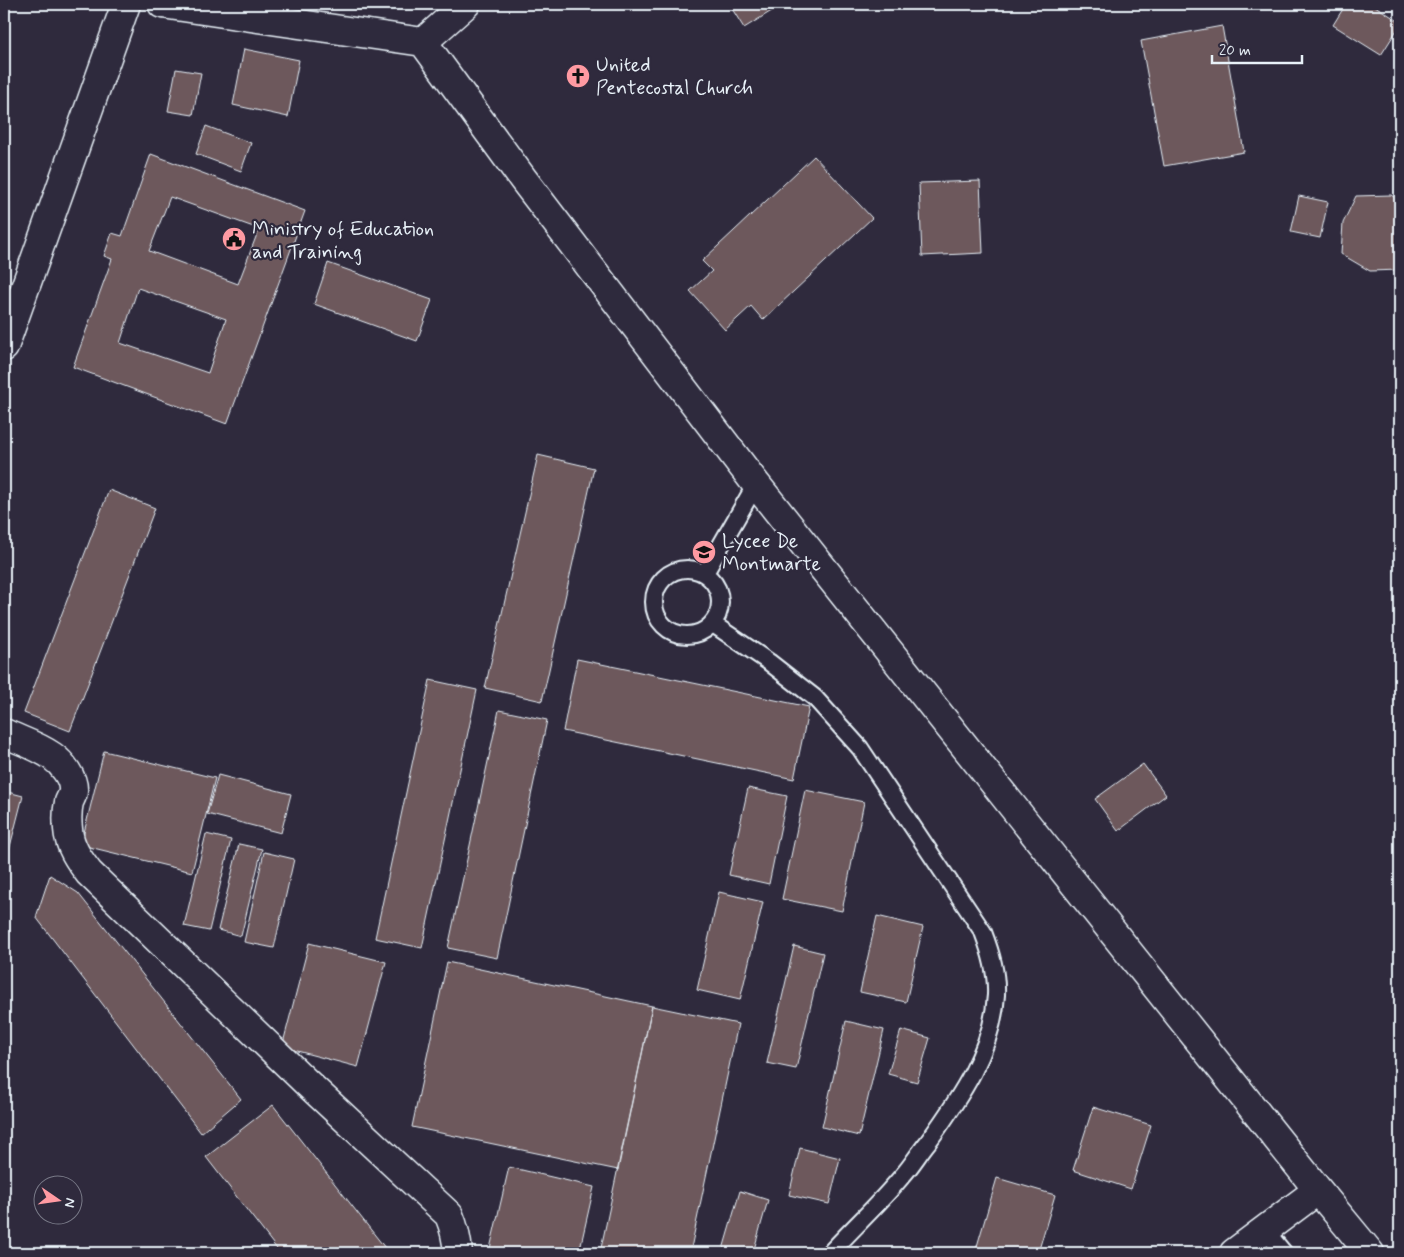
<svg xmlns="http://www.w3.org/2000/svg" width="1404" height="1257" viewBox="0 0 1404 1257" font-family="Mynerve,sans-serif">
<rect width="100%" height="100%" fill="#2f2a3d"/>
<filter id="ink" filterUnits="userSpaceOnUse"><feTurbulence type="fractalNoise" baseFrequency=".02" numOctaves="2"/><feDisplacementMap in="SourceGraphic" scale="10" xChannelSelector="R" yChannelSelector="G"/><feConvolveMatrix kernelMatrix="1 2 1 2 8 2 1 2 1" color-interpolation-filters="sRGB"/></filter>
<g filter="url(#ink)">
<path fill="#6d585c" stroke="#e8f1f8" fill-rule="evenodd" d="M729,4H783L744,28Z
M1346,4H1372L1400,22V25L1381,55L1333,25Z
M1222,26L1244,152L1164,166L1141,41Z
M244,49L299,60L288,117L233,105Z
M176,69L201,73L193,115L168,111Z
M206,126L251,143L241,171L196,154Z
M151,154L305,211L227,424L73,367L112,259L104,256L112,233L122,236ZM170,197L259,229L238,284L149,251ZM138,288L226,319L208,373L120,343Z
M814,156L872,218L763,320L751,306L725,330L690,291L712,271L702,261Z
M980,181L983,253L922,256L919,183Z
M1391,195L1400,201V270L1370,271L1341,254L1343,223L1356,196Z
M1299,196L1328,202L1320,238L1291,232Z
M328,263L432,300L417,341L314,304Z
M538,455L594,468L542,701L485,688Z
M109,490L155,508L70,731L24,713Z
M577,659L809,707L794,779L563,731Z
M430,680L477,690L422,948L375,938Z
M499,710L547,720L497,958L448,948Z
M104,751L215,778L192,872L81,845Z
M1143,764L1166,795L1118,831L1095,799Z
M218,775L291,794L281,833L207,814Z
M748,788L787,796L769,884L729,875Z
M805,790L864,802L842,911L782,899Z
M4,791L23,796L4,870Z
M206,834L231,840L209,931L184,926Z
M239,844L262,849L241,936L218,930Z
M264,852L294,859L274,948L244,942Z
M50,875L78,893L241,1099L201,1133L36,917Z
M719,892L763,902L740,1000L697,990Z
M877,916L923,927L906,1002L860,992Z
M309,943L386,962L358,1067L282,1047Z
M794,946L823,953L796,1069L767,1063Z
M447,962L652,1006L618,1170L412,1127Z
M652,1006L738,1024L690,1253H600Z
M846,1021L884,1030L859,1136L822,1127Z
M901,1030L930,1038L917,1082L888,1074Z
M273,1105L389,1253H280L206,1157Z
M1093,1107L1151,1125L1131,1189L1073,1170Z
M800,1148L840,1158L829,1204L789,1195Z
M509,1167L594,1187L579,1253H489Z
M997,1178L1055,1195L1038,1253H975Z
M740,1191L768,1200L753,1253H722Z"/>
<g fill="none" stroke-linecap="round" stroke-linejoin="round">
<g stroke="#e8f1f8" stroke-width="20">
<path id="lane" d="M654 602a33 33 0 1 1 66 0a33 33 0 1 1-66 0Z
M705,573L756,484
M713,624L769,662L815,698L860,748L983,932C991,953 997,973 996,995C993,1050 959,1099 928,1142C919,1153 912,1165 903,1175C880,1203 854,1227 830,1253
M1265,1230L1284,1253"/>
</g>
<g stroke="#e8f1f8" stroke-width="31">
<path id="street" d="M162,4L423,42L523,179L756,484L1318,1190L1370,1253
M423,42L466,4
M4,347L126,4
M4,733C19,740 38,746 52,756C62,763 74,778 73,791C73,795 70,799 69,802C67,811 67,820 68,829C69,846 79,860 89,873L307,1083L449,1215C454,1227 457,1240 458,1253
M1234,1253L1318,1190"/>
</g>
<use href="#lane" stroke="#2f2a3d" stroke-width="16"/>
<use href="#street" stroke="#2f2a3d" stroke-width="28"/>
</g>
</g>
<defs>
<g id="church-disc" transform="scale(1.25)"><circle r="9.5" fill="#ff9aa2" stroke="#2f2a3d"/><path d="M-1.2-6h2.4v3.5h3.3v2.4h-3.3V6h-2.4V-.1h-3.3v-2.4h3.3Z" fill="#111"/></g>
<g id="civic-disc" transform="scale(1.25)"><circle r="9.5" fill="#ff9aa2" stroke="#2f2a3d"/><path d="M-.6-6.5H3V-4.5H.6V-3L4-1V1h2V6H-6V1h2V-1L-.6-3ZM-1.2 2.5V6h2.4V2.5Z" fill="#111"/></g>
<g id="school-disc" transform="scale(1.25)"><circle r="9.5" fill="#ff9aa2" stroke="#2f2a3d"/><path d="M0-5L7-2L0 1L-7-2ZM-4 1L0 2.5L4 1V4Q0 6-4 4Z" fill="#111"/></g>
</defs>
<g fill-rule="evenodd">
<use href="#church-disc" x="578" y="76"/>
<use href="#civic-disc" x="234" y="239"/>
<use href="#school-disc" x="704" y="552"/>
</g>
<g text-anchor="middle" stroke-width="4.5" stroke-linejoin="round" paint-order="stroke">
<g font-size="20" fill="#e8f1f8" stroke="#2f2a3d" text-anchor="start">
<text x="596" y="71">United<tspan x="596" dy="23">Pentecostal Church</tspan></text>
<text x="252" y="235">Ministry of Education<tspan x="252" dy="23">and Training</tspan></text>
<text x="722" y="547">Lycee De<tspan x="722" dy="23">Montmarte</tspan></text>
</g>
</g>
<rect width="1404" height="1257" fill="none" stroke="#2f2a3d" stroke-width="20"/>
<rect x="10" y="10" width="1384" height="1237" fill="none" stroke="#e8f1f8" stroke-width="2" filter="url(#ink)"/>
<g transform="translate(58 1200) rotate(103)"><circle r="24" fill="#2f2a3d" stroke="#797a88"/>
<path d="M0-4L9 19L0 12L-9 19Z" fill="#ff9aa2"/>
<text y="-8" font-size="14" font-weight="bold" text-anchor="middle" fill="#e8f1f8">N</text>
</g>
<path d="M1212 55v8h90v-8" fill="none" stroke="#e8f1f8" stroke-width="2.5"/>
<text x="1219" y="55" font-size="15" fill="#e8f1f8" stroke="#2f2a3d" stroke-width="4" paint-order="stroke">20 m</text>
</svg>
